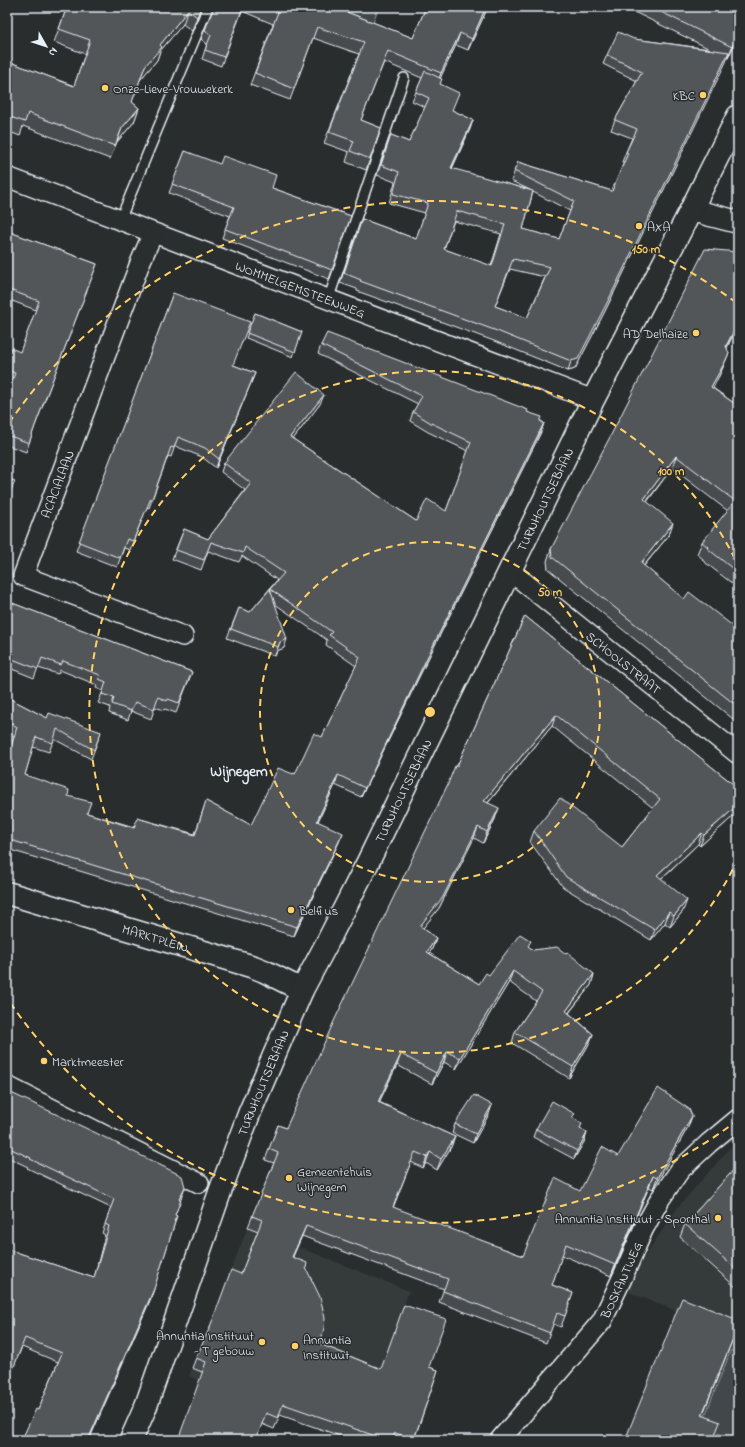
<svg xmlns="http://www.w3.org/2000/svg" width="745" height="1447" viewBox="0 0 745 1447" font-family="'Indie Flower',sans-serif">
<rect width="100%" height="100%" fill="#2a2d2e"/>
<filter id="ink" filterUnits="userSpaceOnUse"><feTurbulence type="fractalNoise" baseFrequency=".025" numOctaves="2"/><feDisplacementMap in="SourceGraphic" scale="8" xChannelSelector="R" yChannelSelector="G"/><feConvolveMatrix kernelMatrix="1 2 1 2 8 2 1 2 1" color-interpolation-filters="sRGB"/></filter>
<g filter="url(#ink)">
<path fill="#363a3b" d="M738,1141V1440H713L697,1429L735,1334L629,1292L630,1278L678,1207L730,1148Z
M248,1227L409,1291L359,1431L350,1440H347L189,1376Z"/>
<path fill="#424648" stroke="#959ca0" d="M330,7H379L372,24Z
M731,1350L738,1353V1440H734L701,1426Z"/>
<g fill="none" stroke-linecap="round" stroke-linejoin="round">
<g stroke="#e8f1f8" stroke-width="12">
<path id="lane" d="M120,220L208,7
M328,300L404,78"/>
</g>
<g stroke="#e8f1f8" stroke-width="22">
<g id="street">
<path id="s1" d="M7,177L593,400"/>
<path d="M153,233L140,263L23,576L183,636"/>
<path id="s2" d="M510,571L738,754"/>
<path d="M7,1086L199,1183"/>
<path id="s3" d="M500,1440L602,1321L623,1276L643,1230L660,1199L680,1170L709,1143L738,1119"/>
</g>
</g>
<g stroke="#e8f1f8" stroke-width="25">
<g id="secondary">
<path d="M691,210L738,222"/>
<path id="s4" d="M7,893L254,967L264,971L302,990"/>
<path id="s5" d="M131,1440L146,1406L221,1189L249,1114L302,990L327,943L368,862L593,400L691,210L738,116"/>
</g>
</g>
<use href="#lane" stroke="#2a2d2e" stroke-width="9"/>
<use href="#street" stroke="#2a2d2e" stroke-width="19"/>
<use href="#secondary" stroke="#2a2d2e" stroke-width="22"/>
</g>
<path fill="#474b4d" stroke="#e8f1f8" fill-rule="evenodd" d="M67,7L101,11L202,7L192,31L183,24L160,51L157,60L140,80L132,102L139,108L134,122L117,142L110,159L23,126L20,136L7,131V61L74,86L85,54L54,42Z
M214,7H334L413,38L426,7H488L468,50L456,45L440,78V84L452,110L473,120L470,129L452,169L530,190L511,181L518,162L612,191L624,162H622L626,152L632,138L611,130L615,120L637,81L603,64L607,55L634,39L710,49L624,7H738V37L727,58L606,309L575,369L568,371L494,341L357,291V289L340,283L362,219L416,239L425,213L389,203L395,182L377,175L391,135L409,142L425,107L412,101L422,78L384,62L361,120L381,128L366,170L346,162L349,152L324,143L359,54L313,38L290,100L250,85L273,24L242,11L221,66L202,59L207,44L201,39ZM533,192L570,211L559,239L523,229ZM454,221L501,234L491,266L444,249ZM510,269L545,277L527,318L495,306Z
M185,151L272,188L351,216L329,279L222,238L230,216L169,193Z
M7,231L97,264L35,426L26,452L7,445V395L12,381L7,379V358L20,352L36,310L7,299Z
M738,252V337L733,335L727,348L724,365L720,374L713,388L738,406V588L702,560L703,559L697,554L702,542L728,511L672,468L647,502L669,535L644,566L684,599L738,630V723L548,569L547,561L551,549Z
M173,293L233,365L255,373L216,468L202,457L175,446L171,457L168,456L149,508L147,507L130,550L124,548L117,567L76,551Z
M255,313L302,332L293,357L246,338Z
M321,345L527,412L544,423L541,432L419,677L361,797L335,785L318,821L339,842L294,936L7,849V759L14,736L7,732V697L47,718L101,732L91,759L54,739L49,752L33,747L25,775L68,796L87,813L134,827L137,818L195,834L206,801L251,825L293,774H295L322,737L356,666L326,645L327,640L275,604L284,648L277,651L275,656L227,638L239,608L250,612L277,580L242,556L239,562L208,551L201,570L172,559L184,529L208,539L245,490L221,472L224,463L320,404L293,439L416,521L446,511L468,451L428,432L410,421L413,412L418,404L318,354Z
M7,601L192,672L176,713L165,709L164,710L155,707L151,719L131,711L128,720L109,713L110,707L98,703L103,691L96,688L97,685L60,670L58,674L38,668L34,678L7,667Z
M525,616L738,788V812L700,846L698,844L661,879L683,911L670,927L665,923L651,940L563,887L530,842L534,831L622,847L653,808L552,726L488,803L495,819L483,843L474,838L439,908L423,928L436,938L432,949L429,953L479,984L489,975L529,947L533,950L566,954L594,974L591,985L569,1013L593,1034L589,1044L569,1078L512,1043L515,1032L536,1001L509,982L456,1069L444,1062L432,1084L397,1065L379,1102L455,1137L451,1147L437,1170L426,1163L423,1168L411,1162L393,1208L523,1256L580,1191L618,1156L692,1116L688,1127L653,1189L649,1187L611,1276L562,1255L552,1285L573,1293L561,1327L553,1324L546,1343L439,1302L444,1289L302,1236L292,1257L306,1268L320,1344L381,1369L429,1367L438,1370L414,1440H352L280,1415L274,1429L262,1424L202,1372L192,1368L196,1358L241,1274L258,1231L248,1227L274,1163L265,1160L278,1125L286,1128L457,766Z
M7,1091L185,1187L175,1215L177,1216L151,1298L89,1440H7L22,1439L38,1410L58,1362L22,1347L9,1378L7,1377V1249L94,1278L105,1235L102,1233L111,1208L27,1168L28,1167L7,1157Z
M489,1114L473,1143L452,1133L455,1124Z
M573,1118L580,1128L587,1133L584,1142L574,1159L533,1137L536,1129Z
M738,1165V1289L680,1237L685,1224Z"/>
<path fill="#3a3d3e" stroke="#e8f1f8" d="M201,7H202L192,31L197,17Z
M486,7H488L468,50L472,39Z
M188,10L183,24L160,51L157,60L140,80L145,66L160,45Z
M460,33L456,45L437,85L441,73Z
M738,34V37L728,58L732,47Z
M729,52L726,62L606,309L575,369L568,371L571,361Z
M139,108L134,122L117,142L122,128Z
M473,120L470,129L447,178L451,168Z
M738,323L733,335L721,358L726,346Z
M729,353L720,374L707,399L711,387Z
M255,373L251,382L216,468L219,459Z
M324,395L320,404L287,447L290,437Z
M544,423L541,432L419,677L361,797L365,788L422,668Z
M676,456L672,468L639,511L644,499Z
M673,523L669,535L636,575L641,563Z
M287,639L284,648L277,651L275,656L280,642Z
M556,715L552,726L480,812L484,801Z
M338,775L335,785L314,830L317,821Z
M738,805V812L700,846L704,835Z
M499,808L495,819L483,843L487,832Z
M478,827L474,838L439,908L416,937L420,926Z
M343,833L339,842L294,936L297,927Z
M702,833L698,844L653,886L657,875Z
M687,900L683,911L670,927L674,916Z
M669,912L665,923L651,940L655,930Z
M436,938L432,949L423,963L427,952Z
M513,971L509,982L456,1069L460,1058Z
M594,974L591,985L562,1021L566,1011Z
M593,1034L589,1044L569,1078L573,1067Z
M447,1052L444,1062L432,1084L436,1073Z
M401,1054L397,1065L374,1113L378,1102Z
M492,1105L489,1114L473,1143L476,1134Z
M692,1116L688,1127L653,1189L657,1178Z
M587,1133L584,1142L574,1159L577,1151Z
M455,1137L451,1147L437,1170L441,1159Z
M430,1152L426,1163L423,1168L427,1157Z
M653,1176L649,1187L611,1276L615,1265Z
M306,1226L302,1236L288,1268L292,1257Z
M154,1289L151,1298L89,1440H88Z
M738,1326L735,1334L697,1429L702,1415Z"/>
<path fill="#535759" stroke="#e8f1f8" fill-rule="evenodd" d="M67,7H86L101,11L102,7H201L197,17L188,10L160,45L162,47L145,66L132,102L139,108L122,128L115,146L28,113L25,122L7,116V61L74,86L90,40L59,29Z
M214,7H243L224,57L205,50L211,35L205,30Z
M265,7H334L413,38L426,7H486L472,39L460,33L441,73L388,51L361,120L381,128L370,159L350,151L354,141L329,132L364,42L317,27L294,89L255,73L278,12Z
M651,7H738V34L732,47Z
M618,32L634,39L729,52L609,299L578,359L571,361L497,331L360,281L361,280L344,273L362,219L416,239L428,203L393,194L399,172L381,165L391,135L409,142L429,98L416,92L425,71L442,79L440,84L459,93L452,110L473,120L451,168L533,191L523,229L559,239L574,201L514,171L518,162L612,191L628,153L626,152L637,129L615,120L642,72L607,55ZM457,211L505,224L492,266L444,249ZM513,259L550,267L527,318L495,306Z
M185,151L220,164L223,156L276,175L272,188L351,216L332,270L225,229L234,207L172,184Z
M7,231L97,264L36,423L29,443L7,435V395L15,373L7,370V358L11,348L20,352L39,301L7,289Z
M705,249L738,252V323L726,346L729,353L725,362L711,387L738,406V573L707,548L708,547L702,542L735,501L676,456L644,499L673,523L641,563L684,599L689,592L738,630V707L552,557L551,549L610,437Z
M173,293L250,322L233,365L255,373L219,459L205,448L178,437L174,448L171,447L152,499L151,498L133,541L127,539L120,558L79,542Z
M255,313L302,332L295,352L247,333Z
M327,333L528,410L527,412L542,417L540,421L544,423L422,668L365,788L338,775L317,821L343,833L297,927L7,839V760L17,727L7,721V697L47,718L49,713L101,732L94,750L57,729L53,743L36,737L25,775L69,790L68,796L91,802L87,813L134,828L137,818L195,835L206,801L251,825L278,768L293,774V773L295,774L314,733L322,737L360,657L329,635L332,632L270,589L287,639L280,642L278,647L231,629L239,608L250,612L284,573L245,547L243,553L211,542L204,560L176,550L184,529L208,539L251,483L224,463L296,372L324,395L290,437L416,521L427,499L446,511L471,442L431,423L413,412L422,396L321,345Z
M7,478L15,481L7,500Z
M7,601L192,672L179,703L168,699L167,701L158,697L154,709L135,702L131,711L112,704L114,698L102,694L106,682L99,679L100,675L63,661L61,665L42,658L38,669L7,657Z
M525,616L738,788V805L704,835L702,833L657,875L687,900L674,916L669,912L655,930L566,877L534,831L560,798L622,847L660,799L556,715L484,801L499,808L487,832L478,827L443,897L420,926L436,938L427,952L479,984L486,973L489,975L520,934L531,941L528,946L533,950L557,947L566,954L567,952L594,974L566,1011L593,1034L573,1067L515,1032L542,992L513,971L460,1058L447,1052L436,1073L401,1054L378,1102L455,1137L441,1159L430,1152L427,1157L415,1152L393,1207L523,1256L555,1178L580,1191L602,1147L618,1156L658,1088L689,1109L692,1116L657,1178L653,1176L615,1265L566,1244L552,1285L573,1293L565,1316L557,1313L550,1333L443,1291L448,1279L306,1226L292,1257L307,1263L306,1268L320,1297L325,1318L324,1328L320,1344L381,1369L404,1305L446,1319L429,1367L438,1370L414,1439L395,1433L392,1440H387L283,1404L278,1418L266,1413L256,1440H178L206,1362L196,1358L210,1327L231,1270L241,1274L262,1220L252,1216L278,1153L269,1149L278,1125L286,1128L335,1019L447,786L455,766H457Z
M7,1091L96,1133L182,1176L185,1187L179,1199L181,1200L175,1215L177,1216L174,1221L175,1222L154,1289L88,1440H73L67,1437L66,1440H7L9,1435L11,1436L12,1435L22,1439L36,1409L38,1410L62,1353L25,1338L13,1369L7,1366V1249L94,1278L109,1226L105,1224L114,1199L30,1159L31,1158L7,1147Z
M474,1095L492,1105L476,1134L455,1124Z
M552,1101L575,1114L572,1117L582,1124L580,1128L587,1133L577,1151L536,1129Z
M738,1165V1271L685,1224Z
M7,1193H10L7,1208Z
M682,1298L738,1320V1326L702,1415L720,1422L713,1440H625Z"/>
</g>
<g fill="none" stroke="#ffd166" stroke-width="2" stroke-dasharray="7 5">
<circle cx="430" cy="712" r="170"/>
<path d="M738 859A341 341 0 1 1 738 565"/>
<path d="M738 1120A511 511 0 0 1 9 1001M9 423A511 511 0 0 1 738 304"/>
</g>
<g fill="#ffd166" stroke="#2a2d2e" stroke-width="1.5">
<circle cx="105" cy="88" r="4"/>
<circle cx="703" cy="95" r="4"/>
<circle cx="639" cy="226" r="4"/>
<circle cx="696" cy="333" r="4"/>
<circle cx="291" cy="910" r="4"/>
<circle cx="44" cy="1061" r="4"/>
<circle cx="289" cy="1178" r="4"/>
<circle cx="718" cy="1218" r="4"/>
<circle cx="262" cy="1342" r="4"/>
<circle cx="295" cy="1346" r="4"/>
</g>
<g text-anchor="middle" stroke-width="3" stroke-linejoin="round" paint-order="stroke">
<g font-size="13" fill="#e8f1f8" stroke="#2a2d2e" text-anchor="start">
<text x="113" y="93">Onze-Lieve-Vrouwekerk</text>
<text x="695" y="100" text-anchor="end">KBC</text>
<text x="647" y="231">AXA</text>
<text x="688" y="338" text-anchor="end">AD Delhaize</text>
<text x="299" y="915">Belfius</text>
<text x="52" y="1066">Marktmeester</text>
<text x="297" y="1176">Gemeentehuis<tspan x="297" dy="15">Wijnegem</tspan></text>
<text x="710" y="1223" text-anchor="end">Annuntia Instituut - Sporthal</text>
<text x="254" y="1340" text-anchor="end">Annuntia Instituut<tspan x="254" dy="15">- T gebouw</tspan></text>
<text x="303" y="1344">Annuntia<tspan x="303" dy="15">Instituut</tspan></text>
</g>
<g font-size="13" fill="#e8f1f8" stroke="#2a2d2e">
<text dy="5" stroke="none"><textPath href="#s1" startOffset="314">WOMMELGEMSTEENWEG</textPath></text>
<text transform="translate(57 484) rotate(-69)" y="5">ACACIALAAN</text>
<text dy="5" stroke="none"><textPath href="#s5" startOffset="1029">TURNHOUTSEBAAN</textPath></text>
<text dy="5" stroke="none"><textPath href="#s2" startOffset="146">SCHOOLSTRAAT</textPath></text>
<text dy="5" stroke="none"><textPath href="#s5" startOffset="705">TURNHOUTSEBAAN</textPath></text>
<text dy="5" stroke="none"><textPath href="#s4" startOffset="155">MARKTPLEIN</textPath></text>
<text dy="5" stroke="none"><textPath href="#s5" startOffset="381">TURNHOUTSEBAAN</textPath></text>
<text dy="5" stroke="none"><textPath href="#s3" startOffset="202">BOSKANTWEG</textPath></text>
</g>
<g font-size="15" font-weight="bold" fill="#e8f1f8" stroke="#2a2d2e">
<text x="239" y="776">Wijnegem</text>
</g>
</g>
<circle cx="430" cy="712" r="6" fill="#ffd166" stroke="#2a2d2e" stroke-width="2"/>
<g font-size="12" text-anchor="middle" font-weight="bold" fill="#ffd166" stroke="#2a2d2e" stroke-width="3" stroke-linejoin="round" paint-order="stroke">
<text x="646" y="253">150 m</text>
<text x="671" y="475">100 m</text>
<text x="550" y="596">50 m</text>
</g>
<rect width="745" height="1447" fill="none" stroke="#2a2d2e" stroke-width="24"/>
<rect x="12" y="12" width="721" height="1423" fill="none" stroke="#e8f1f8" stroke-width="1.5" filter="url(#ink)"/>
<g transform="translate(46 46) rotate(129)" stroke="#2a2d2e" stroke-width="3" paint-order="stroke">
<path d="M0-3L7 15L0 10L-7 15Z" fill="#e8f1f8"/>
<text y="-6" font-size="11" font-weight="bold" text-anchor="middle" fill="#e8f1f8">N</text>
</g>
</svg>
